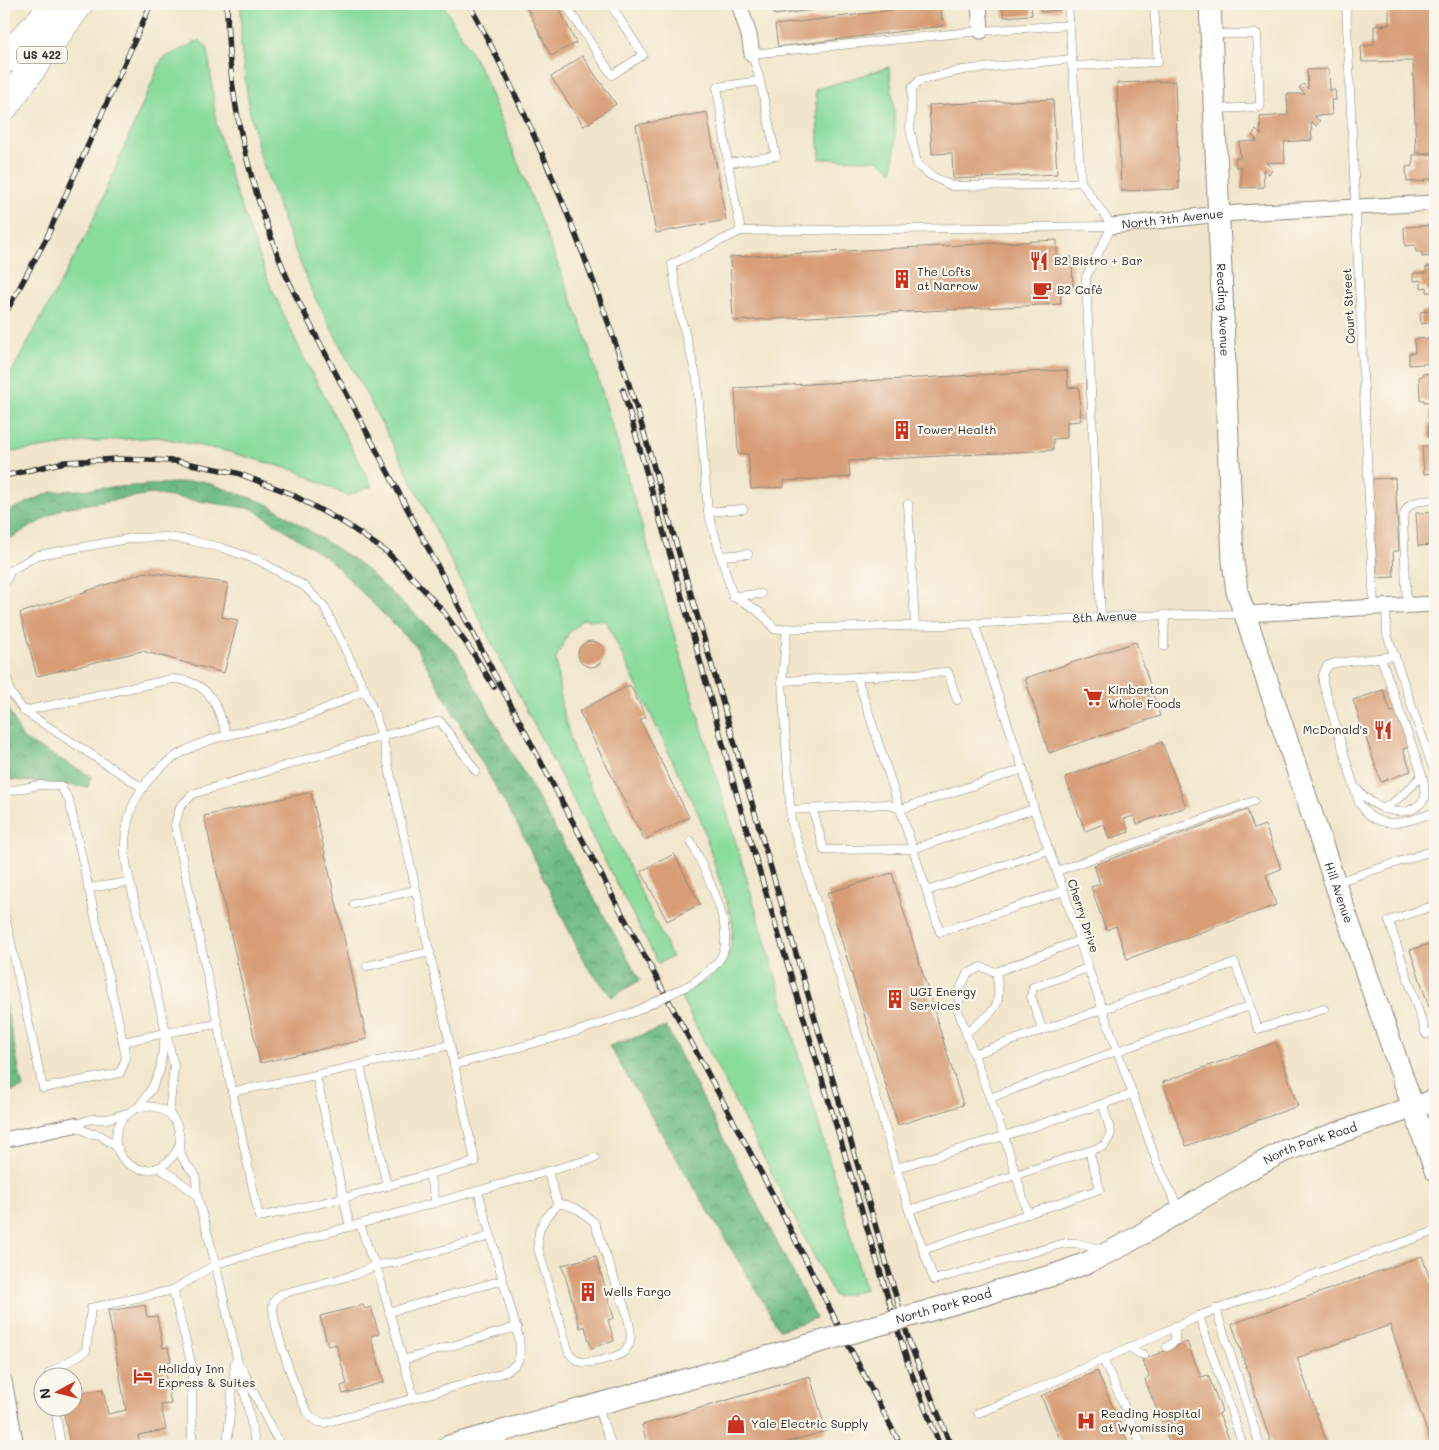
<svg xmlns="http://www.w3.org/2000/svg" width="1439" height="1450" viewBox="0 0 1439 1450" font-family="Mali,sans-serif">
<defs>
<pattern id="forest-crowns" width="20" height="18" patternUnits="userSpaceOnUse" patternTransform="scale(1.25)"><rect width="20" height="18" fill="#6fbc84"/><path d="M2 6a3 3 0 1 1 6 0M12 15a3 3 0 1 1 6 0" fill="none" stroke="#5b996c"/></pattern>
</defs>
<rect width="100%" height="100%" fill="#fbf7ec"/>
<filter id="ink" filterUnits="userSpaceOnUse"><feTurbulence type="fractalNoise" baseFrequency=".02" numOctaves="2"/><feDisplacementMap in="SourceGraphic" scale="10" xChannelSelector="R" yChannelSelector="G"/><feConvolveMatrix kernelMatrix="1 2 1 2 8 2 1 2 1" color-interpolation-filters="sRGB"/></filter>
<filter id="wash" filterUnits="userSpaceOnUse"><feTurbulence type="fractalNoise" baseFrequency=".0096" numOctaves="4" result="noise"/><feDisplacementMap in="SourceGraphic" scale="20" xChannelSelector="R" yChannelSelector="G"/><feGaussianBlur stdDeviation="1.12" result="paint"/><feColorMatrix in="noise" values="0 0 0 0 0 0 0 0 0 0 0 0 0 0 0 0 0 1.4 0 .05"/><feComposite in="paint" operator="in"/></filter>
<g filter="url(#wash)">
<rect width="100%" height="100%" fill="#f1e6cb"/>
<path fill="#8adc9d" stroke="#5a8464" d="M241,4H443L483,74L584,331L777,981L838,1190L865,1290L835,1297L679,993L706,981L727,961L731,945L733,923L700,818L606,621L583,619L568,634L556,658L561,704L574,752L672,957L658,963L492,644L399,456L313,294L285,225L260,155L249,108L241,48Z
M200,40L208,49L216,123L232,181L269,283L303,356L372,486L347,496L297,471L225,451L158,437L82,442L4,453V386L88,232L162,59Z
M889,67C893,101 899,137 892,171L879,160L820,159L815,90Z"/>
<path fill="url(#forest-crowns)" stroke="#4d7458" d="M202,481L268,504L359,563L455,651L640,980L612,997L585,964L523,835L416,647L330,560L253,509L151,494L63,508L4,542V513L51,492Z
M4,701L23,739L91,776L88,787L4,779Z
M4,995L23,1088L4,1093Z
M666,1027L816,1318L780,1330L609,1046Z"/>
<g id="blocks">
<path fill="#d79d76" d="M525,4H557L576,43L551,56Z
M773,4H849V5L774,15Z
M940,4L943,26L778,47L775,25Z
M1002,4H1031L1032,15L1004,17Z
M1040,4H1060L1061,10L1041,12Z
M1389,4H1435V152L1416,153L1413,61L1362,62L1361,46L1374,45V26L1389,25Z
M582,56L616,104L584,126L551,77Z
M1329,69L1330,90H1335L1336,100H1331L1332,115L1314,116L1320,121L1316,126L1311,121L1312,140L1284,142L1285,162L1266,163L1273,169L1269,174L1263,169L1264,187L1241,188V167H1236L1235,158H1240L1239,142L1257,141L1252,135L1256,130L1261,135L1260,117L1288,115L1287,94H1305L1299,88L1303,84L1308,89L1307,70Z
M1175,81L1179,189L1121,191L1117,83Z
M1053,99L1057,174L953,179L952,153L932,154L929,105Z
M707,112L726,220L656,233L636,125Z
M1435,154V179H1424L1425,181L1407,182L1406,167L1413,166V155Z
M1435,225V256L1422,257V252H1416L1415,245L1405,246L1404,227Z
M1057,240V258L1072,257L1073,286L1060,287L1061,304L733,321L730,257Z
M1426,267H1435V292H1427V287L1421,288V280L1413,281V273H1426Z
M1435,310V322L1421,324L1420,312Z
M1435,338V363L1409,365V353H1415L1414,339Z
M1067,370L1068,388L1079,387L1081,421L1067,422V438L1053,439V450L849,461L850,477L784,481V487L751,489L748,454H738L735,388Z
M1435,373V401L1424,402V400H1420L1419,377L1422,376V374Z
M1435,409V421H1430L1429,410Z
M1428,423H1435V438H1428Z
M1435,445V473L1424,474L1422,446Z
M1395,478L1399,551H1393L1394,577L1377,578L1372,479Z
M1435,512V545L1418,546L1416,513Z
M145,572L228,583L222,617L238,620L224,673L142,651L37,676L20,613Z
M578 654a13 13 0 1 1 26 0a13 13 0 1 1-26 0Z
M1136,642L1160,716L1049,753L1025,678Z
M630,685L646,717L640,720L689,817L644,840L579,711Z
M1383,690L1391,712L1397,710L1410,747L1403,749L1411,771L1381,782L1353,700Z
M1162,742L1186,807L1137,824L1134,816L1124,819L1129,832L1109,839L1104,824L1085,831L1065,777Z
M311,792L367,1039L260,1063L204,816Z
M1247,810L1254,829L1265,825L1281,869L1266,875L1276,905L1127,959L1116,926L1106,930L1091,887L1100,884L1094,865Z
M674,854L700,904L667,921L641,871Z
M892,873L963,1105L898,1125L827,893Z
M1435,942V1005L1429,1007L1410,950Z
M1276,1042L1298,1106L1186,1146L1163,1082Z
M596,1256L614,1318L608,1320L614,1341L591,1348L585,1326L580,1328L562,1265Z
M1422,1256L1435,1294V1446H1432L1390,1325L1297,1358L1328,1446H1272L1232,1324Z
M145,1305L147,1317L157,1316L163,1348L168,1347L171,1361L163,1363L171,1404L161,1405L166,1430L138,1435L140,1446H70L63,1408H72V1394L103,1389L108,1414L126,1410L108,1311Z
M363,1305L365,1309L371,1307L379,1334L371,1336L384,1382L343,1394L341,1386L347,1384L336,1344L328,1346L320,1316Z
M1187,1342L1201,1377L1208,1375L1222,1411L1219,1414L1232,1446H1171L1145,1380L1149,1376L1142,1360Z
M1097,1371L1130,1446H1063L1041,1396Z
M810,1376L826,1431L773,1446H648L642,1425Z"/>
</g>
</g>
<g filter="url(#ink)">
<use href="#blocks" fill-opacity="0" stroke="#8e887b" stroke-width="1"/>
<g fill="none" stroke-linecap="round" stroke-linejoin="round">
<g stroke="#8e887b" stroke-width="9">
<g id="lane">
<path d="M565,4L612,75L643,55L610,4"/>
<path d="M1068,4L1081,182L1112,226"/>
<path d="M1346,4L1374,607"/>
<path d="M1214,34H1257L1260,107L1216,109"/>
<path d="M1072,59L963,70L920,80L912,88L910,128L917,164L930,175L952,186L1044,185L1081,182"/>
<path d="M1072,66L1158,62L1154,6"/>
<path d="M760,81L752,54L981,31L1070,25"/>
<path d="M728,163L776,156L760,81L717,87L728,163L741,231"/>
<path d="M908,504L915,625"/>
<path d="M708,512L743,509"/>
<path d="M721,556L748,554"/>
<path d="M4,585L11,570L38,555L133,538L166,537L189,540L222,548L258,560L304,586L324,606L365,690L375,714L382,736L450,1045L316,1075L350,1227"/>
<path d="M735,596L761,594"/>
<path d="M733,597L708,512L697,379L680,314L672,264L741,231L1112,226"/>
<path id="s1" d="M733,597C750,604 764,613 774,629L944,625L1128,616L1243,614"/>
<path d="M1407,606L1403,519C1406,500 1419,501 1435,500"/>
<path d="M1386,607L1387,634L1435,774"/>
<path d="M1101,617L1086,277L1112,226"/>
<path d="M974,623L1023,769L1034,809L1064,891L1088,968L1157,1163L1179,1210"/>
<path d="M787,628L782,681L791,821L850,1009L909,1210L934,1280L1065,1243H1076L1104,1250"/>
<path d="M1164,646L1165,615"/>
<path d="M1395,656L1335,663L1327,666L1323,675V683L1359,803C1362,806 1365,812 1369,815C1389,831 1414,819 1435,812"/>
<path d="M4,661L10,692L24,711L143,788"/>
<path d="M857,677L940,932L1064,891"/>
<path d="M782,681L948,672L957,700"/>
<path d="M24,711L172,679C210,681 216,703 227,735"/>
<path d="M1356,788C1372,807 1406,825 1425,798L1423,778L1416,757L1381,658"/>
<path d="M4,792L39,785L60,786L69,800L123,1042L126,1058L120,1073L43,1088L4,911"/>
<path d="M1383,809C1399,800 1410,788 1422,775"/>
<path d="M790,810L887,804L901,809L1023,769"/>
<path d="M813,810L824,850L913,849L1034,809"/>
<path d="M691,841C703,868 737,928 721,957C715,968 703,975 693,983"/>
<path d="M1057,871L1254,801"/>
<path d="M1337,882L1435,850"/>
<path d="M88,888L130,882"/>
<path d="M927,891L1048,850"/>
<path d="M354,904L416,890"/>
<path d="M1435,905L1389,921L1426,1034L1435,1032"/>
<path d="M367,966L430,952"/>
<path d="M996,972C1004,1011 993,1010 966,1033L958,1010L960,989L967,974L981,967L996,972L1080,940"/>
<path d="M1042,1029L1031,996L1033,987L1088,968"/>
<path d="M966,1033L1004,1136L1028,1214"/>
<path d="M123,1042L165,1033L217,1024"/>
<path d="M974,1054L1235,963L1250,1006"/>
<path d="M360,1065L387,1186"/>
<path d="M454,1065L575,1032L634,1012"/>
<path d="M232,1092L316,1075"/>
<path d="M990,1098L1117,1051L1250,1006L1258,1029L1324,1009"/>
<path d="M138,1108L152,1088L160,1070L165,1035"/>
<path d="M169,1114L174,1066L130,882C128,872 125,862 125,852C123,787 169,749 228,735C249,730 271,727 291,721C317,714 341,701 365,690"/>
<path d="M74,1125L91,1119H107L127,1113"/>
<path d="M74,1125L89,1133L100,1135L118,1148"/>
<path d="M180,1144C162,1189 107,1169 117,1130C120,1120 128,1112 137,1108C151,1103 169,1109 176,1123C182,1133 178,1146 182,1157C184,1164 192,1169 195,1175C197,1181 196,1188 197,1194C199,1204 202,1214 205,1224C225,1297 240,1372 256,1446"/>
<path d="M159,1168L174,1177L197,1195"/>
<path d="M896,1168L1004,1136L1133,1094"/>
<path d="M548,1172L558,1204"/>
<path d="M429,1174L344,1198L259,1217L175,825L180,807L193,794L382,736L440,721L476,771"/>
<path d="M436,1203L429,1174L475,1162L450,1045"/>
<path d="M558,1204L567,1205L579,1210L594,1222L627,1314C629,1324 633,1335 629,1345C628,1346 625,1351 624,1352C617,1357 591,1364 582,1362C576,1361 573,1357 569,1353L538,1248C537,1225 544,1221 558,1204Z"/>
<path d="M909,1210L1104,1146L1111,1134L1103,1104"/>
<path d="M360,1224L370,1254L376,1265L354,1275L281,1294C277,1297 273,1301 273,1306C273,1326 298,1401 311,1417C314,1421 319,1422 325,1423L497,1375C519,1366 522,1362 519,1338L478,1191"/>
<path d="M923,1250L1100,1189L1089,1151"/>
<path d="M173,1290L192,1366V1446"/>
<path d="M1216,1309L1260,1446"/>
<path d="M389,1312L503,1280"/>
<path d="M1199,1316L1243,1446"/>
<path d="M1130,1347L1138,1353L1144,1355"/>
<path d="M1167,1347L1175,1341V1326"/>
<path d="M1103,1359L1142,1446"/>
<path d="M403,1360L517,1327"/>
<path d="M242,1368L272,1430L282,1446"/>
<path d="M50,1378L49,1373L86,1351L91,1308L173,1290L216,1264L595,1158"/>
<path d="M414,1398L376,1265L401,1262L491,1236"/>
<path d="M597,1406L612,1446"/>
<path d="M55,1408L61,1446"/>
<path d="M978,1413L1017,1398L1204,1314L1435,1231"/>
<path d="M227,1446L235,1362"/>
</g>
</g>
<g stroke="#8e887b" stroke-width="17">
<g id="street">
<path d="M739,4L749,35L752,54"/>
<path d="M979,4L981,31"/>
<path id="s2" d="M1112,226L1219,214L1435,203"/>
<path d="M1245,614L1435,604"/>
<path d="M4,1140L74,1125"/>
<path d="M4,1381L16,1446"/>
</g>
</g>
<g stroke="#8e887b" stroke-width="23">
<g id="secondary">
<path id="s3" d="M1210,4L1233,561L1237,591L1335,883L1435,1170"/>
<path id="s4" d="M1057,1274L1089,1262L1127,1243L1250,1169L1284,1151L1435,1100"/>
<path d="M449,1446L760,1359"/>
</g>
</g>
<g stroke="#8e887b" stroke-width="29">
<path id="highway" d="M4,60L56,4
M4,107L79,4"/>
</g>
<use href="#lane" stroke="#fff" stroke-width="8"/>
<use href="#street" stroke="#fff" stroke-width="15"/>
<use href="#secondary" stroke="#fff" stroke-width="21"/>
<use href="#highway" stroke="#fff" stroke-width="28"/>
<g stroke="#2b2b2b" stroke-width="5.5">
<path id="rail" d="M227,4C227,92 248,181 281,263C290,287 303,309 314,332L552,783L773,1195L838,1325L901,1446
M469,4C539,132 592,267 636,406L910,1344L951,1446
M4,316L46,239L151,4
M623,390L694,639L741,810L909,1367L940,1446
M4,476L65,462L117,459L175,461L237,473L289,493L346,524L388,553L413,578L443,611L473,653L494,687"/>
</g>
<use href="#rail" stroke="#fbf7ec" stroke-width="4" stroke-dasharray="11" stroke-linecap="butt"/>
<g stroke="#8e887b" stroke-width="9" stroke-linecap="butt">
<path id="lane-bridge" d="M634,1012L693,983"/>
</g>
<g stroke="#8e887b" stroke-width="23" stroke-linecap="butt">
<g id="secondary-bridge">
<path id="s5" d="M760,1359L1057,1274"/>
</g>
</g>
<use href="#lane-bridge" stroke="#fff" stroke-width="8"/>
<use href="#secondary-bridge" stroke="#fff" stroke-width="21"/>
</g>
</g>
<defs>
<g id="restaurant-bare" transform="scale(1.5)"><path d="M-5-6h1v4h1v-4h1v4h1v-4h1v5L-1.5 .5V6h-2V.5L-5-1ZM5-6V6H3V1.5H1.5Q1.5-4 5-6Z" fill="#c8321e" stroke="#fbf7ec" stroke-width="2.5" paint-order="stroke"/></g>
<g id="building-bare" transform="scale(1.5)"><path d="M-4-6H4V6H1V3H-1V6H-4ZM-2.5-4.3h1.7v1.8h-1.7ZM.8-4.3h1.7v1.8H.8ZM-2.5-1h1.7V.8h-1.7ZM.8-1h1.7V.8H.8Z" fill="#c8321e" stroke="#fbf7ec" stroke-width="2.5" paint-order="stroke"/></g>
<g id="cafe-bare" transform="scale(1.5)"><path d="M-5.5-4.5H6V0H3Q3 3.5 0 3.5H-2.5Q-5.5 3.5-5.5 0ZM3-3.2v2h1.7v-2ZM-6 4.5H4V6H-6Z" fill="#c8321e" stroke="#fbf7ec" stroke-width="2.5" paint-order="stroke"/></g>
<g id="supermarket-bare" transform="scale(1.5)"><path d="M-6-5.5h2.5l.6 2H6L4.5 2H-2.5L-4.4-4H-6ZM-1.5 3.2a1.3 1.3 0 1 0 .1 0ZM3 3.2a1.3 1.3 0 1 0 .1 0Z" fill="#c8321e" stroke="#fbf7ec" stroke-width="2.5" paint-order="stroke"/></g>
<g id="hotel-bare" transform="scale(1.5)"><path d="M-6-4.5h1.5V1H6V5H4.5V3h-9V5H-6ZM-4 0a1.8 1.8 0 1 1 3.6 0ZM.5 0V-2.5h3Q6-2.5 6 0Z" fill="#c8321e" stroke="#fbf7ec" stroke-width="2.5" paint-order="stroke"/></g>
<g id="hospital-bare" transform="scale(1.5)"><path d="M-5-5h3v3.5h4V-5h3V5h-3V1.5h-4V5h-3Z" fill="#c8321e" stroke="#fbf7ec" stroke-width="2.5" paint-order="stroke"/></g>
<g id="shop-bare" transform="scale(1.5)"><path d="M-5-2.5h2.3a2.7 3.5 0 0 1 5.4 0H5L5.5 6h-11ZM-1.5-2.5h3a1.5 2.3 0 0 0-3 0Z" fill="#c8321e" stroke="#fbf7ec" stroke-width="2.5" paint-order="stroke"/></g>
</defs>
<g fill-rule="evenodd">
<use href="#restaurant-bare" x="1039" y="261"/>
<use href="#building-bare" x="902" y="279"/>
<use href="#cafe-bare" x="1042" y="290"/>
<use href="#building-bare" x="902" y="430"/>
<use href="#supermarket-bare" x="1093" y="697"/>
<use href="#restaurant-bare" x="1383" y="730"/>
<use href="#building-bare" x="895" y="999"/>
<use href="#building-bare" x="588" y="1292"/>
<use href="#hotel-bare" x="143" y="1376"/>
<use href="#hospital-bare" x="1086" y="1421"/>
<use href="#shop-bare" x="736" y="1424"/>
</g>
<g text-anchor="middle" stroke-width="4.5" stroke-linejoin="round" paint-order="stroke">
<rect fill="#fbf7ec" stroke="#696865" stroke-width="1" x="17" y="46.5" width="50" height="17" rx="4"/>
<g font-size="11" font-weight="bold" fill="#2b2b2b">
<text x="42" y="59">US 422</text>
</g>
<g font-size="12" fill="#2b2b2b" stroke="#fbf7ec">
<text dy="4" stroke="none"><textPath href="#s2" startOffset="61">North 7th Avenue</textPath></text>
<text transform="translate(1349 306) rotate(-93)" y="4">Court Street</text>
<text dy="4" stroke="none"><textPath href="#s3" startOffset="306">Reading Avenue</textPath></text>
<text dy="4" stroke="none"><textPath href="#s1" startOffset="384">8th Avenue</textPath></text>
<text dy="4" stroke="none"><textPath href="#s3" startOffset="906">Hill Avenue</textPath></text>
<text transform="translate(1083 916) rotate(72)" y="4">Cherry Drive</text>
<text dy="4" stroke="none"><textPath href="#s4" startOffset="286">North Park Road</textPath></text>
<text dy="4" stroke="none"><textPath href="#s5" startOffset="191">North Park Road</textPath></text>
</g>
<g font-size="12" fill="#2b2b2b" stroke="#fbf7ec" text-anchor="start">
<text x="1054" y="265">B2 Bistro + Bar</text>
<text x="917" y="276">The Lofts<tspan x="917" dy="14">at Narrow</tspan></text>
<text x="1057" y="294">B2 Café</text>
<text x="917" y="434">Tower Health</text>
<text x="1108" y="694">Kimberton<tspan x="1108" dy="14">Whole Foods</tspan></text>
<text x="1368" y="734" text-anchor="end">McDonald's</text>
<text x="910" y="996">UGI Energy<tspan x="910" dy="14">Services</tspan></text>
<text x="603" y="1296">Wells Fargo</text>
<text x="158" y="1373">Holiday Inn<tspan x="158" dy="14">Express &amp; Suites</tspan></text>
<text x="1101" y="1418">Reading Hospital<tspan x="1101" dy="14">at Wyomissing</tspan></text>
<text x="751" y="1428">Yale Electric Supply</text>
</g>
</g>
<rect width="1439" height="1450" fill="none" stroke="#fbf7ec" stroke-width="20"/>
<g transform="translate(58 1392) rotate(263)"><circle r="24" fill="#fbf7ec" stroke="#a8a59f"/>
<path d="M0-4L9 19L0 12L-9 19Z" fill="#c8321e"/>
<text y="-8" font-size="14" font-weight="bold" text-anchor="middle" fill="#2b2b2b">N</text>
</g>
</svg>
